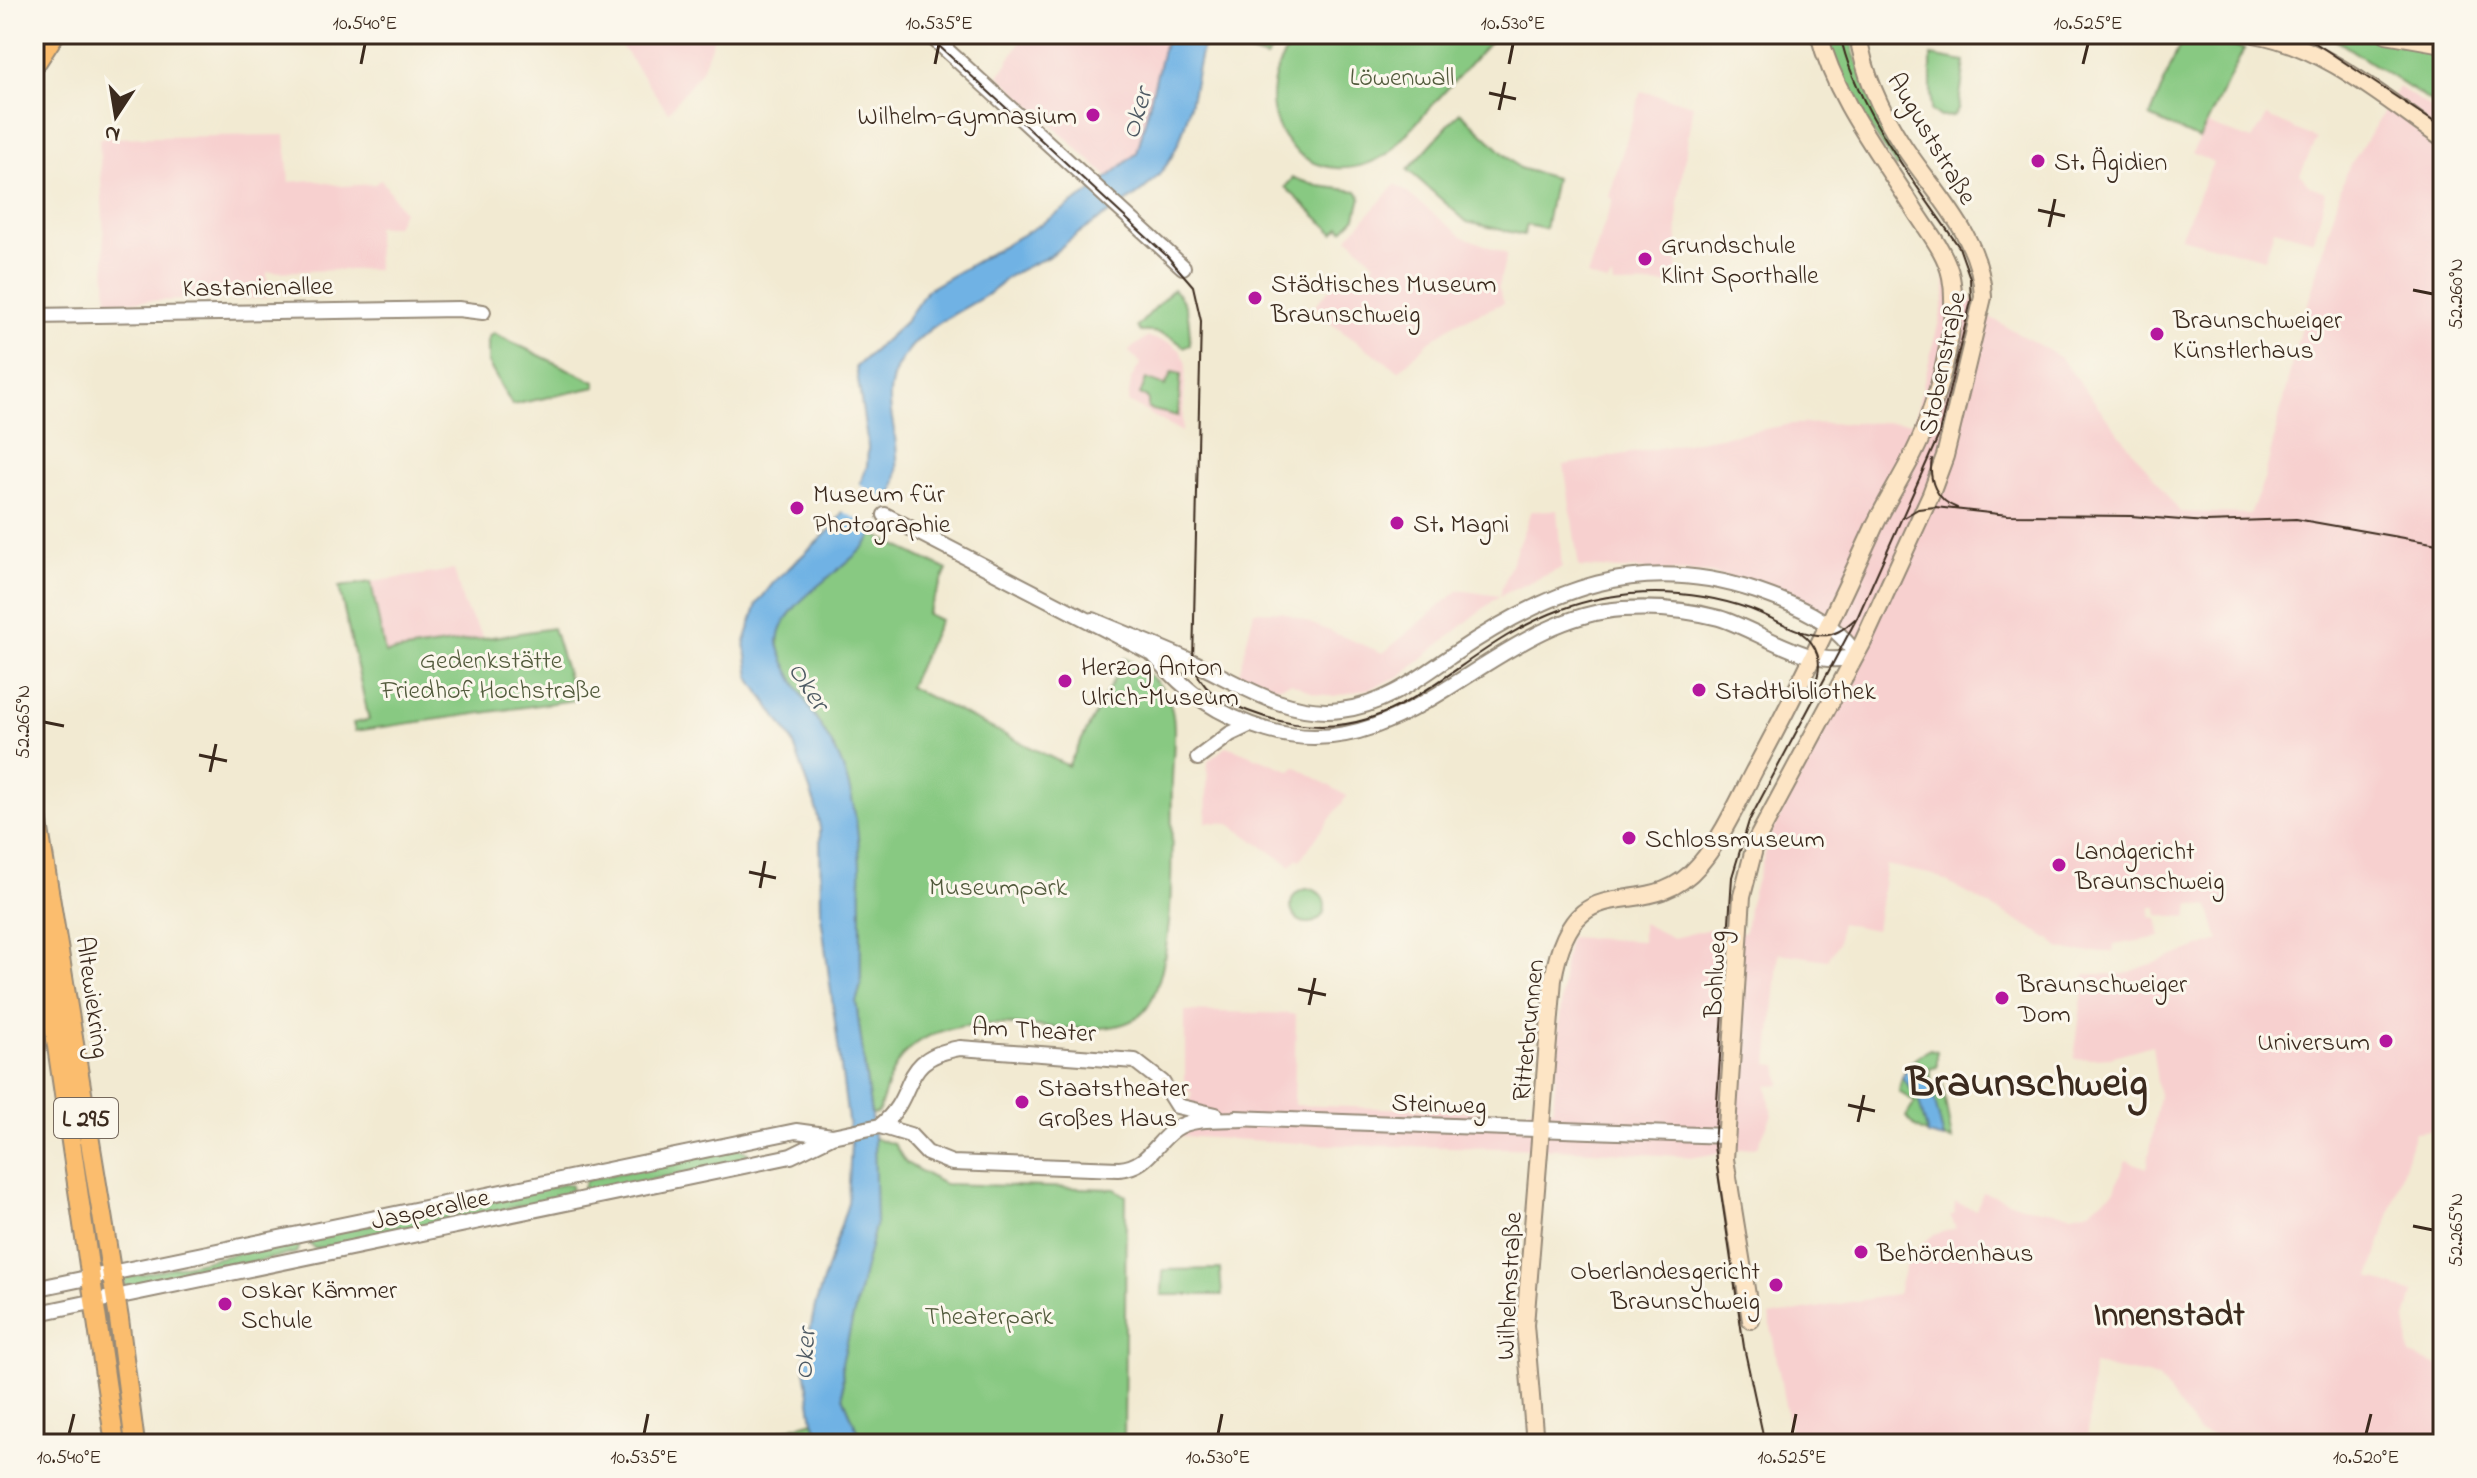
<svg xmlns="http://www.w3.org/2000/svg" width="2477" height="1478" viewBox="0 0 2477 1478" font-family="'Indie Flower',sans-serif">
<rect width="100%" height="100%" fill="#fbf7ec"/>
<filter id="ink" filterUnits="userSpaceOnUse"><feTurbulence type="fractalNoise" baseFrequency=".0125" numOctaves="2"/><feDisplacementMap in="SourceGraphic" scale="16" xChannelSelector="R" yChannelSelector="G"/><feConvolveMatrix kernelMatrix="1 2 1 2 8 2 1 2 1" color-interpolation-filters="sRGB"/></filter>
<filter id="wash" filterUnits="userSpaceOnUse"><feTurbulence type="fractalNoise" baseFrequency=".006" numOctaves="4" result="noise"/><feDisplacementMap in="SourceGraphic" scale="32" xChannelSelector="R" yChannelSelector="G"/><feGaussianBlur stdDeviation="1.8" result="paint"/><feColorMatrix in="noise" values="0 0 0 0 0 0 0 0 0 0 0 0 0 0 0 0 0 1.4 0 .05"/><feComposite in="paint" operator="in"/></filter>
<g filter="url(#wash)">
<rect width="100%" height="100%" fill="#f2ead2"/>
<path fill="#f7d0cf" d="M617,34H715L702,70L668,112L615,37Z
M1025,34H1157L1165,40L1137,153L1108,177L999,76Z
M2399,87L2443,116V1129L2415,1132L2370,1277L2413,1293L2406,1319L2410,1355L2443,1368V1444H2255L2199,1433L2158,1377L2093,1365L2087,1444H1912L1911,1441L1792,1444L1769,1316L1898,1294L1905,1266L1914,1251L1933,1235L1956,1228L1950,1215H1954L1955,1202L1976,1210L1983,1192L2022,1206L2072,1214L2090,1210L2115,1190L2126,1160L2147,1168L2159,1097L2152,1045L2110,1057L2074,1059L2085,974H2123L2219,940L2209,907L2190,904L2188,917L2158,915L2157,907H2151L2150,917L2157,918L2161,937L2114,945L2113,952H2076L2058,948L2050,939L1934,875L1886,865L1876,930L1840,923L1838,944L1828,960L1779,953L1768,1064L1778,1065L1781,1085L1767,1086L1772,1115L1758,1146L1696,1157L1557,1149L1332,1145L1178,1136L1192,1093L1185,1088V1011L1296,1014L1294,1105L1522,1113L1531,1108L1553,1109L1564,965L1569,937L1642,941V923L1673,938L1710,929L1745,933L1748,909L1770,837L1865,651L1797,600L1711,573L1579,567L1564,465L1792,424L1914,422L1945,297L1946,270L1988,316L2060,357L2180,512L2250,514L2264,480L2297,342L2345,174Z
M1641,91L1693,105L1678,203L1677,284L1613,285L1612,277L1607,283L1587,276L1613,199L1609,197Z
M2267,116L2317,139L2300,174L2310,186L2326,192L2314,240L2274,229L2265,259L2180,237L2213,163L2192,153L2206,124L2252,140Z
M285,135L289,182L313,180L342,186L375,184L381,179L403,211L396,226L376,227L377,269L267,272V298L107,302L99,138Z
M1396,184L1462,236L1507,254L1498,287L1504,303L1456,323L1430,341L1399,371L1330,323L1315,305L1347,270L1352,274L1358,270L1365,275L1375,263L1348,237Z
M1147,337L1171,343L1180,350L1186,364L1182,432L1128,402L1131,379L1141,363L1128,351Z
M1557,510L1562,568L1499,596L1399,677L1369,689L1333,696L1314,693L1291,683L1273,688L1239,674L1254,611L1283,612L1383,653L1459,590L1499,596L1531,511Z
M454,570L464,606L484,638L384,653L371,582Z
M1227,746L1292,771L1295,766L1347,796L1300,860L1297,858L1291,866L1228,823L1206,822L1208,761Z"/>
<path fill="#88c982" stroke="#627a50" stroke-width="2" d="M1208,34H1284L1266,58L1231,46L1204,45Z
M1300,34H1497L1390,152C1309,207 1228,110 1300,34Z
M1824,34H1850L1854,55L1907,160L1896,167L1851,98Z
M2184,34C2205,34 2223,47 2244,49L2199,139L2150,117Z
M2327,34H2366L2443,50V110Z
M1931,56L1965,62L1958,110L1953,116L1940,117L1931,111Z
M1460,112L1519,168L1555,178L1545,229L1527,225L1524,235L1467,222L1408,170Z
M1293,178L1318,186L1357,191L1361,197L1356,217L1343,230L1340,227L1334,233L1285,187Z
M1173,289C1191,306 1189,321 1190,345L1184,347C1171,335 1159,331 1141,332L1137,327Z
M493,333L595,382L596,387L512,405L488,363V338Z
M1172,372L1181,374L1178,416L1148,409V398L1140,395L1146,379L1165,386Z
M873,534L947,570L927,614L940,620L909,687L1068,766L1125,658C1185,694 1174,718 1172,781C1170,841 1178,950 1150,1003C1117,1067 955,980 898,1062C888,1077 884,1097 878,1113L871,1114L856,1002L861,985C859,909 867,827 837,755C825,724 768,661 780,630C796,591 851,569 873,534Z
M371,582L385,653L553,628L575,700L355,731L353,723L369,720L339,587Z
M1291 906a17 17 0 1 1 34 0a17 17 0 1 1-34 0Z
M1930,1049L1937,1051V1067L1929,1069L1932,1084L1942,1082L1952,1140C1933,1135 1919,1135 1906,1117L1915,1102L1899,1092C1901,1071 1911,1059 1930,1049Z
M874,1138L894,1144L906,1163L944,1184L1115,1189L1126,1196L1124,1444H863L843,1397L842,1363L875,1220Z
M739,1148L748,1153L744,1161L589,1192L583,1188L586,1180Z
M565,1184L571,1185L572,1195L315,1249L309,1244L313,1236Z
M294,1241L299,1246L296,1253L137,1287L123,1286L124,1278Z
M1220,1269L1222,1295H1162L1163,1270Z
M813,1421L824,1444H746V1441Z"/>
<path fill="#70b2e4" stroke="#566e81" stroke-width="2" d="M1167,34H1206C1194,73 1192,120 1172,156C1152,194 1108,211 1075,236C1065,243 1057,252 1046,258C1033,264 1020,269 1008,277C1002,281 997,289 990,293C963,310 933,322 911,347C871,394 901,420 897,473C895,495 884,516 873,535C853,568 782,599 778,641C777,659 824,730 836,752C869,818 859,913 861,985L856,1002L874,1138L876,1222L842,1363L843,1397L863,1444H824L813,1421L804,1362L815,1306L848,1203L851,1143L821,916L820,828L815,804L792,740L750,678L745,642L757,604L774,582L832,528L858,489L867,466L868,447L856,367L905,322L927,290L1041,224L1089,193L1137,153Z
M1911,1062L1932,1089L1944,1139L1928,1135L1918,1098L1902,1077Z"/>
<path fill="#f2ead2" d="M858,484L891,501L877,530L842,511Z"/>
</g>
<g filter="url(#ink)">
<g fill="none" stroke-linecap="round" stroke-linejoin="round">
<g stroke="#968a78" stroke-width="18">
<path id="tertiary" d="M929,34L1183,267
M34,316L458,309L483,312
M885,515L1153,654C1187,693 1217,715 1267,730C1405,772 1492,617 1623,609C1655,607 1688,610 1719,618C1760,630 1814,673 1856,655C1833,619 1794,604 1756,591C1640,552 1550,589 1454,654C1419,678 1385,705 1341,710C1287,717 1240,684 1193,662C1160,647 1126,634 1093,620
M1198,758L1230,734L1249,725
M1236,1118L1727,1136
M880,1126C920,1094 896,1059 960,1048L1135,1061L1162,1082L1177,1106L1216,1115
M34,1289L796,1131L832,1136L880,1126L910,1135L927,1153L952,1163L1119,1169C1148,1167 1154,1144 1175,1129C1192,1117 1223,1120 1244,1119
M34,1314L791,1156L832,1136"/>
</g>
<g stroke="#968a78" stroke-width="20">
<path id="secondary" d="M2254,34C2325,46 2385,99 2443,139
M2386,34L2443,44
M1751,1320L1725,1159L1742,896L1756,841L1863,642L1931,494L1945,456L1983,297C1982,238 1935,194 1904,147C1881,112 1864,76 1858,34
M1535,1444L1525,1325L1553,979C1574,856 1644,930 1699,865C1722,838 1738,802 1754,771C1798,691 1836,610 1874,527C1891,491 1916,457 1928,419C1942,381 1959,317 1951,277C1946,252 1927,230 1914,209C1879,153 1835,98 1819,34"/>
</g>
<g stroke="#968a78" stroke-width="22">
<path id="primary" d="M34,38L37,34
M34,66L55,34
M34,799L119,1319L135,1444
M34,888L115,1444"/>
</g>
<use href="#tertiary" stroke="#fff" stroke-width="14"/>
<use href="#secondary" stroke="#fde5c5" stroke-width="16"/>
<use href="#primary" stroke="#fbbd6e" stroke-width="18"/>
<path stroke="#3b2a1e" stroke-width="2" d="M926,34L1167,256L1193,286L1201,321L1193,662C1200,691 1222,701 1248,711C1391,767 1443,653 1560,610C1621,587 1690,588 1750,609C1772,617 1795,633 1818,635C1834,637 1844,629 1855,619
M2302,34L2443,128
M1932,459C1928,480 1936,500 1957,508
M1901,519L1918,509L1935,507L2008,515L2131,516L2206,522L2296,519L2443,545
M1800,632C1819,645 1823,664 1815,684
M1765,1444L1744,1347L1714,1146L1732,877L1749,821L1858,616L1938,437L1971,301L1970,278L1959,247C1917,185 1855,109 1840,34"/>
</g>
</g>
<path fill="none" stroke="#3b2a1e" stroke-width="3" d="M361,64L365,44M935,64L939,44M1509,64L1513,44M2083,64L2088,44M1489,93L1516,99M1499,110L1505,82M2038,210L2065,216M2049,227L2055,199M2413,290L2433,294M44,722L64,726M199,755L227,761M210,772L216,744M749,872L776,878M760,888L765,861M1298,989L1326,995M1309,1005L1315,978M1848,1105L1875,1111M1858,1122L1864,1095M2413,1226L2433,1230M69,1434L74,1414M644,1434L648,1414M1218,1434L1222,1414M1792,1434L1796,1414M2366,1434L2371,1414"/>
<g fill="#b5179e" stroke="#fbf7ec" stroke-width="3">
<circle cx="1093" cy="115" r="8"/>
<circle cx="2038" cy="161" r="8"/>
<circle cx="1645" cy="259" r="8"/>
<circle cx="1255" cy="298" r="8"/>
<circle cx="2157" cy="334" r="8"/>
<circle cx="797" cy="508" r="8"/>
<circle cx="1397" cy="523" r="8"/>
<circle cx="1065" cy="681" r="8"/>
<circle cx="1699" cy="690" r="8"/>
<circle cx="1629" cy="838" r="8"/>
<circle cx="2059" cy="865" r="8"/>
<circle cx="2002" cy="998" r="8"/>
<circle cx="2386" cy="1041" r="8"/>
<circle cx="1022" cy="1102" r="8"/>
<circle cx="1861" cy="1252" r="8"/>
<circle cx="1776" cy="1285" r="8"/>
<circle cx="225" cy="1304" r="8"/>
</g>
<g text-anchor="middle" stroke-width="6" stroke-linejoin="round" paint-order="stroke">
<rect fill="#fbf7ec" stroke="#75685c" stroke-width="2" x="54" y="1098" width="64" height="40" rx="6"/>
<g font-size="24" font-weight="bold" fill="#3b2a1e">
<text x="86" y="1126">L 295</text>
</g>
<g font-size="26" fill="#525a3c" stroke="#fbf7ec">
<text x="1402" y="85">Löwenwall</text>
<text x="491" y="668">Gedenkstätte<tspan x="491" dy="30">Friedhof Hochstraße</tspan></text>
<text x="998" y="895">Museumpark</text>
<text x="989" y="1324">Theaterpark</text>
</g>
<g font-size="26" fill="#3b2a1e" stroke="#fbf7ec" text-anchor="start">
<text x="1077" y="124" text-anchor="end">Wilhelm-Gymnasium</text>
<text x="2054" y="170">St. Ägidien</text>
<text x="1661" y="253">Grundschule<tspan x="1661" dy="30">Klint Sporthalle</tspan></text>
<text x="1271" y="292">Städtisches Museum<tspan x="1271" dy="30">Braunschweig</tspan></text>
<text x="2173" y="328">Braunschweiger<tspan x="2173" dy="30">Künstlerhaus</tspan></text>
<text x="813" y="502">Museum für<tspan x="813" dy="30">Photographie</tspan></text>
<text x="1413" y="532">St. Magni</text>
<text x="1081" y="675">Herzog Anton<tspan x="1081" dy="30">Ulrich-Museum</tspan></text>
<text x="1715" y="699">Stadtbibliothek</text>
<text x="1645" y="847">Schlossmuseum</text>
<text x="2075" y="859">Landgericht<tspan x="2075" dy="30">Braunschweig</tspan></text>
<text x="2018" y="992">Braunschweiger<tspan x="2018" dy="30">Dom</tspan></text>
<text x="2370" y="1050" text-anchor="end">Universum</text>
<text x="1038" y="1096">Staatstheater<tspan x="1038" dy="30">Großes Haus</tspan></text>
<text x="1877" y="1261">Behördenhaus</text>
<text x="1760" y="1279" text-anchor="end">Oberlandesgericht<tspan x="1760" dy="30">Braunschweig</tspan></text>
<text x="241" y="1298">Oskar Kämmer<tspan x="241" dy="30">Schule</tspan></text>
</g>
<g font-size="26" fill="#3b2a1e" stroke="#fbf7ec">
<text transform="translate(1933 138) rotate(59)" y="9">Auguststraße</text>
<text transform="translate(258 286) rotate(-1)" y="9">Kastanienallee</text>
<text transform="translate(1941 363) rotate(-78)" y="9">Stobenstraße</text>
<text transform="translate(1714 974) rotate(-87)" y="9">Bohlweg</text>
<text transform="translate(94 997) rotate(82)" y="9">Altewiekring</text>
<text transform="translate(1034 1029) rotate(3)" y="9">Am Theater</text>
<text transform="translate(1527 1030) rotate(-84)" y="9">Ritterbrunnen</text>
<text transform="translate(1439 1103) rotate(2)" y="9">Steinweg</text>
<text transform="translate(430 1208) rotate(-12)" y="9">Jasperallee</text>
<text transform="translate(1508 1286) rotate(-87)" y="9">Wilhelmstraße</text>
</g>
<g font-size="28" font-style="italic" fill="#4e5a63" stroke="#fbf7ec">
<text transform="translate(1135 113) rotate(-73)" y="10">Oker</text>
<text transform="translate(810 685) rotate(57)" y="10">Oker</text>
<text transform="translate(803 1354) rotate(-86)" y="10">Oker</text>
</g>
<g font-size="34" font-weight="bold" fill="#3b2a1e" stroke="#fbf7ec">
<text x="2169" y="1325">Innenstadt</text>
</g>
<g font-size="42" font-weight="bold" fill="#3b2a1e" stroke="#fbf7ec">
<text x="2027" y="1095">Braunschweig</text>
</g>
</g>
<rect width="2477" height="1478" fill="none" stroke="#fbf7ec" stroke-width="88"/>
<g transform="translate(116 116) rotate(192)" stroke="#fbf7ec" stroke-width="6" paint-order="stroke">
<path d="M0-6L14 30L0 20L-14 30Z" fill="#3b2a1e"/>
<text y="-12" font-size="22" font-weight="bold" text-anchor="middle" fill="#3b2a1e">N</text>
</g>
<rect x="44" y="44" width="2389" height="1390" fill="none" stroke="#3b2a1e" stroke-width="3"/>
<g font-size="20" text-anchor="middle" fill="#3b2a1e">
<text x="365" y="29">10.540°E</text>
<text x="939" y="29">10.535°E</text>
<text x="1513" y="29">10.530°E</text>
<text x="2088" y="29">10.525°E</text>
<text transform="translate(2455 294) rotate(-90)" y="7">52.260°N</text>
<text transform="translate(22 722) rotate(-90)" y="7">52.265°N</text>
<text transform="translate(2455 1230) rotate(-90)" y="7">52.265°N</text>
<text x="69" y="1463">10.540°E</text>
<text x="644" y="1463">10.535°E</text>
<text x="1218" y="1463">10.530°E</text>
<text x="1792" y="1463">10.525°E</text>
<text x="2366" y="1463">10.520°E</text>
</g>
</svg>
